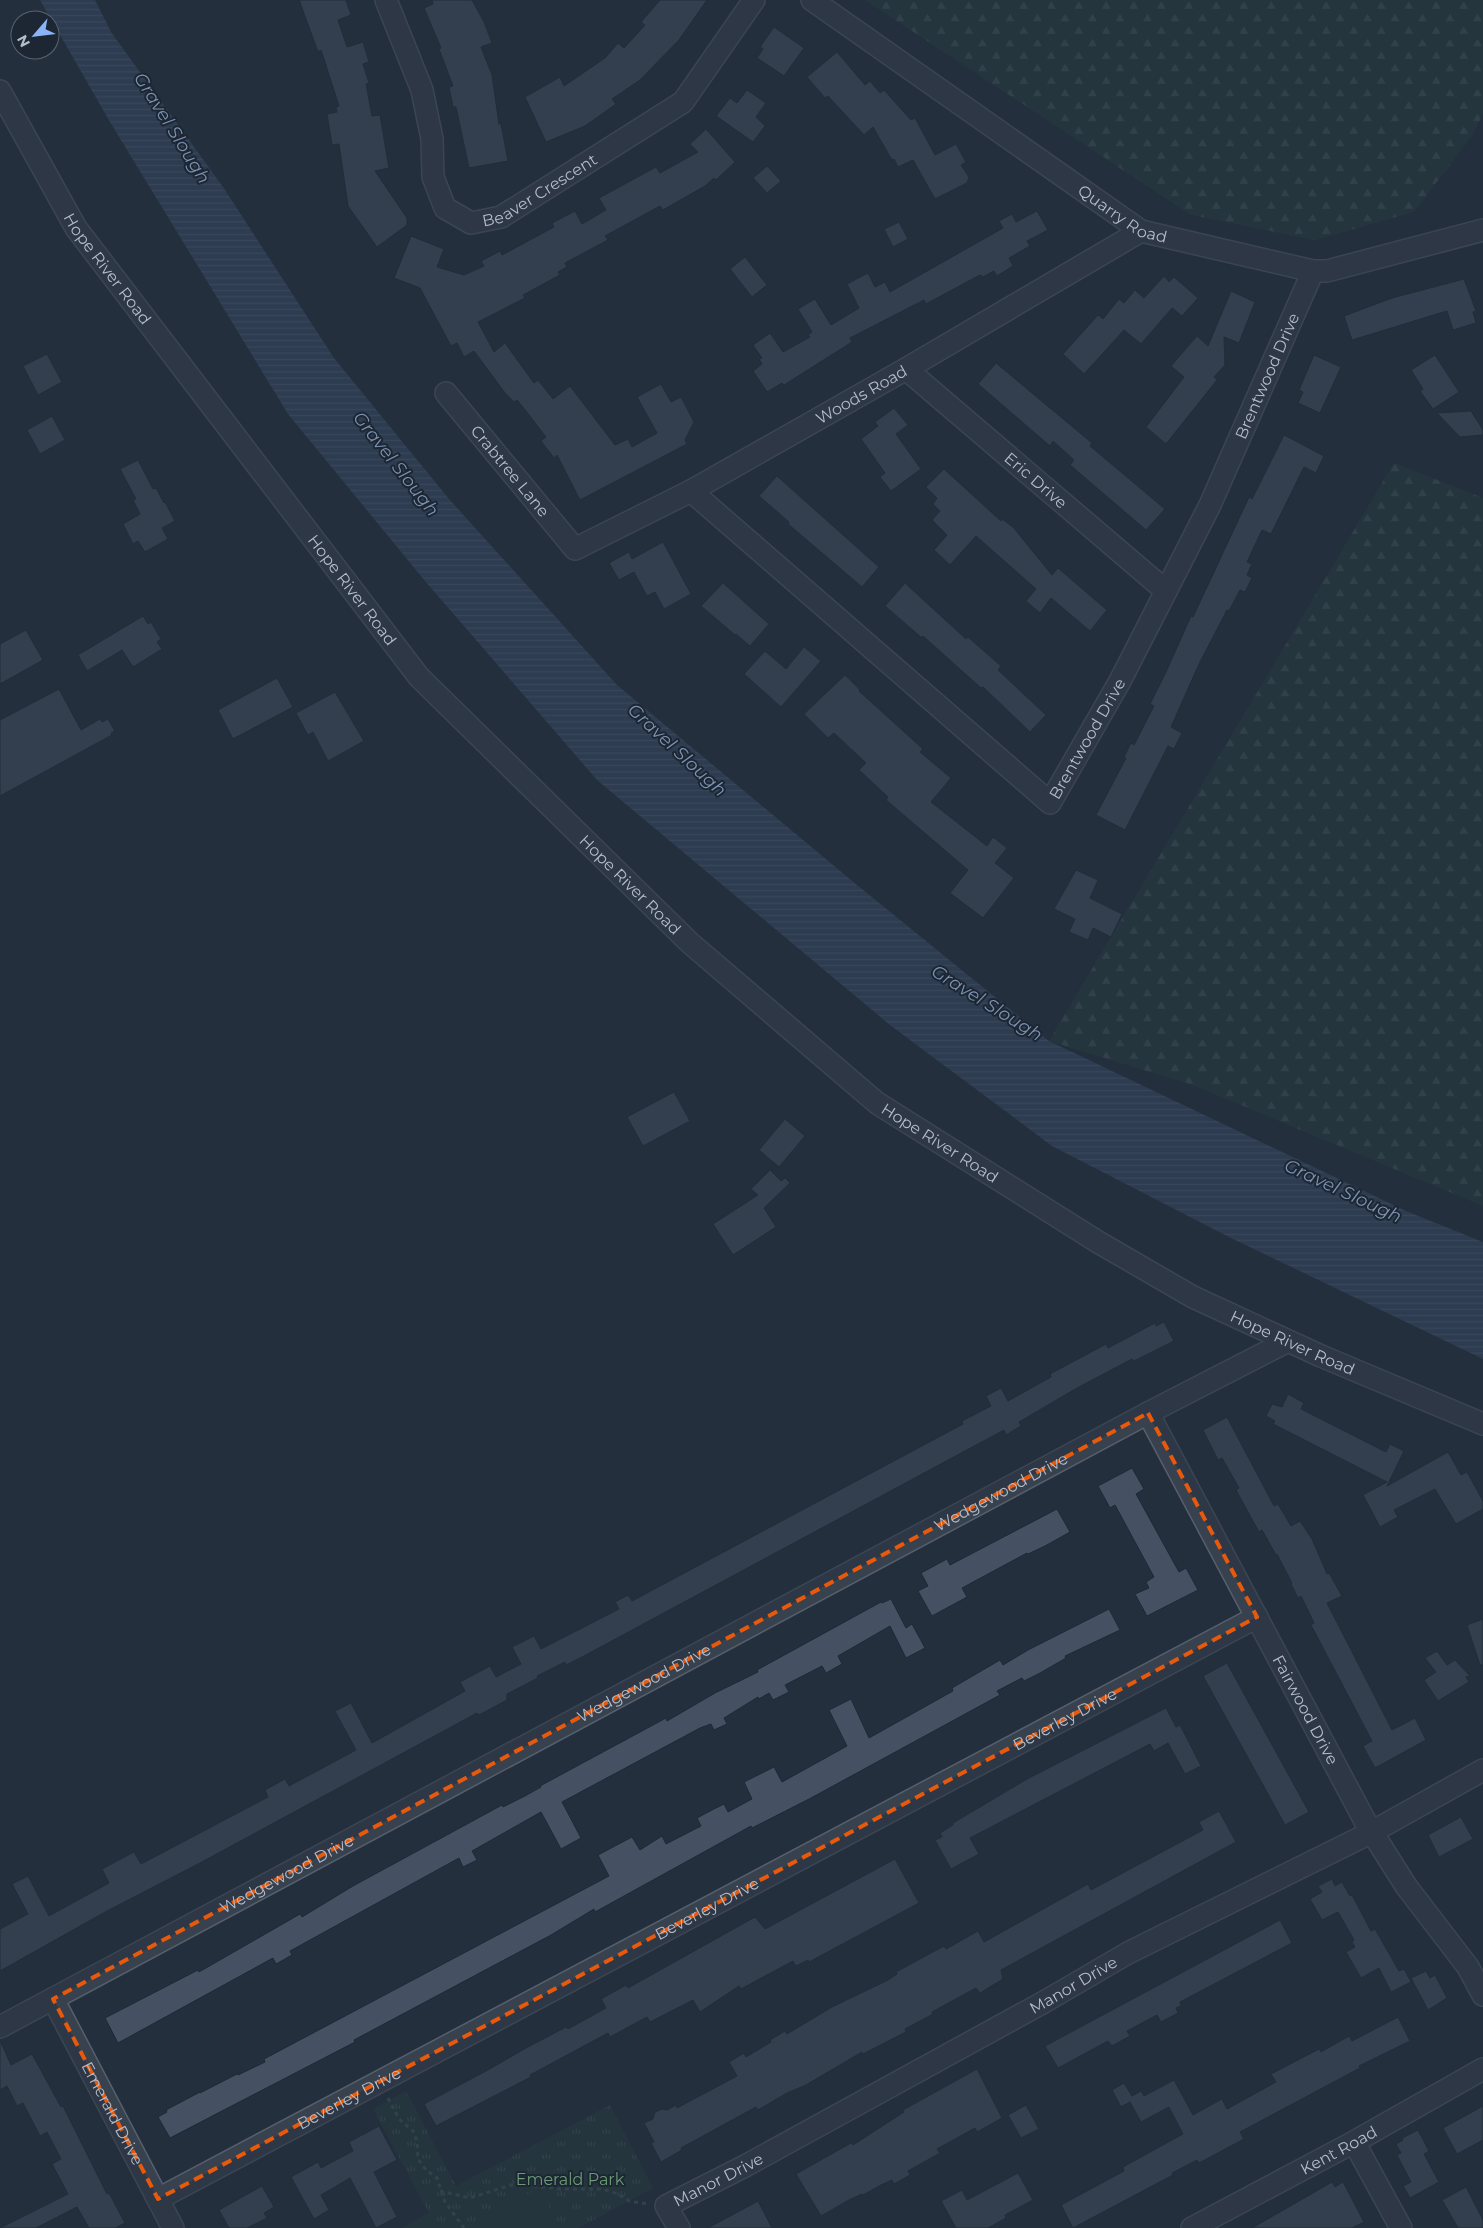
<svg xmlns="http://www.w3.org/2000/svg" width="1483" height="2228" viewBox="0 0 1483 2228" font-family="Montserrat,sans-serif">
<defs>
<pattern id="grass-tufts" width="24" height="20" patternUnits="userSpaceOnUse" patternTransform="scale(1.25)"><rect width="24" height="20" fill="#263c3f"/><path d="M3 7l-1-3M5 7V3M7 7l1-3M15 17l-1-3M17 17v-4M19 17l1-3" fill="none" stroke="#435659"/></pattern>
<pattern id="forest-firs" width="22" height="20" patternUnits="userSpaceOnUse" patternTransform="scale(1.25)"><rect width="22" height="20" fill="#263c3f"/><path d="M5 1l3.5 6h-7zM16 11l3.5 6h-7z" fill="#435659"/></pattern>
<pattern id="water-rules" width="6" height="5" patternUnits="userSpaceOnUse" patternTransform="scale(1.25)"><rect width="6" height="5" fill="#394c67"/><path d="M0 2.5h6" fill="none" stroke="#53647b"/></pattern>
</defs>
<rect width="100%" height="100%" fill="#242f3e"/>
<path fill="url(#grass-tufts)" d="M406,2091L456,2186L610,2105L653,2188L578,2228H402L429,2213L373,2109Z"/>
<path fill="url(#forest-firs)" d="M865,0H1483V114L1472,136L1414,212L1315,240L1191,215Z
M1394,463L1483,498V1206L1193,1085L1049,1041Z"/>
<path fill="#263c3f" d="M538,2189L554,2216L532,2228H486L481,2219Z"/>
<path fill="url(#water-rules)" d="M40,0H95L111,32L223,187L334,358L449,499L617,685L857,885L1049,1041L1406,1211L1483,1242V1359L1229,1237L1052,1146L890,1025L597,780L425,581L288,414L110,122Z"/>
<path fill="#455162" stroke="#1f2835" d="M299,0H346L351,15L338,20L347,47L363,42L369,62L363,64L369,83L366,84L372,116L380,115L389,168L375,171L407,218V225L377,247L348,206L339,144L332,145L327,114L337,112L336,107L339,106L321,50L318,52Z
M432,0H472L484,22L492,43L481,47L492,75L499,124H501L508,161L469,168L456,107H453L449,87L453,86L439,49L441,48L424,8L433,4Z
M660,0H707L679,40L640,80L612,99L616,104L585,126L546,142L525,97L560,77L564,86L605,58L618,43L624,48L645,25L641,22Z
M774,27L804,48L784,76L757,58L763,49L760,47Z
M837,52L865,85L870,81L880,93L884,90L911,120L915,118L935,155L956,144L966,162L961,165L969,177L967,183L935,199L913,160L898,167L894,159L892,160L873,127L864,135L828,96L825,98L807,77Z
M747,90L766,103L756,117L765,126L753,142L716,116L730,98L737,103Z
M706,129L735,162L716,180L714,178L705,186L663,210L660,206L605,236L608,240L565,263L567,267L558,272L560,275L523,295L525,298L478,322L494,352L505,343L534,383L538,380L553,399L570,386L615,445L628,439L632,447L657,433L637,397L661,384L671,402L681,397L694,422L685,440L687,444L580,500L557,455L554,458L541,441L546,437L526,411L517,400L514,402L505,393L474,351L464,357L457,343L451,346L420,288L394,278L411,236L444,249L437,267L464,275L484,266L481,261L500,251L502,255L554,227L552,223L575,211L582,224L606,210L599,198L656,167L660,173L698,152L690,144Z
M767,166L781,181L767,193L753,178Z
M1037,211L1048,230L1027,241L1030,246L1009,258L1013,266L997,276L994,271L983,277L981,275L978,276L926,304L924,300L850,338L852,342L784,385L782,383L767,392L753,371L762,364L759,359L762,358L753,345L770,333L783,352L810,337L808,335L812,332L798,309L815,299L831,325L859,308L847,284L868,273L875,287L885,282L890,292L1003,228L999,221L1012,214L1016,222Z
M899,222L908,239L893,247L884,229Z
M745,257L767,285L752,297L730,269Z
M1164,276L1169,282L1174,277L1198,298L1182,316L1172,308L1141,344L1124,330L1084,374L1063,354L1098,315L1103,319L1119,299L1124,303L1135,290L1144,298Z
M1464,279L1476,311L1473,312L1476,323L1453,330L1447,311L1352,340L1344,316L1392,298Z
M1231,291L1255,302L1239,343L1224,337L1225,365L1214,377L1217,380L1166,444L1146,427L1184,377L1171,366L1197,336L1208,346Z
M47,354L62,382L38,395L23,366Z
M1314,355L1341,367L1320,413L1298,403L1303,392L1299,390Z
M1435,355L1459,392L1433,409L1420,391L1423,389L1411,370Z
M996,363L1092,443L1090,446L1165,509L1146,530L1070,465L1074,460L1053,441L1050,446L978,384Z
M894,408L908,425L896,434L921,469L891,491L880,477L885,473L861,439L878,426L875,422Z
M1471,411L1483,430V435L1460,437L1437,413Z
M52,416L65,440L40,454L27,430Z
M1284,435L1324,456L1316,473L1304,467L1271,534L1262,530L1247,562L1252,564L1247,575L1252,578L1245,592L1240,590L1229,611L1227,610L1199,664L1171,727L1182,733L1174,749L1168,746L1125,830L1096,815L1126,758L1124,757L1131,743L1134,745L1154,706L1150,704L1166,672L1191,616L1193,617L1249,497L1252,499Z
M138,460L153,489L156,488L164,503L165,502L175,521L162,528L168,539L145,552L138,541L133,544L123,524L140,514L133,500L136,499L120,469Z
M944,469L1001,521L1002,519L1013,527L1052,575L1058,568L1107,610L1090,631L1051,598L1040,613L1026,601L1036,589L976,536L950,565L934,550L947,535L932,520L940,511L933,504L937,498L926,487Z
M777,476L879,567L862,587L788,524L789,522L759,496Z
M663,542L691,594L664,609L655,592L647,596L634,572L619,580L609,563L629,552L632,559Z
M723,583L769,624L750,646L736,634L735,635L701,606Z
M905,583L966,639L968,637L1001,666L998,670L1046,715L1030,732L983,687L981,688L923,636L922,638L885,606Z
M143,616L148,624L151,622L161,639L157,642L162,649L133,667L122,650L87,671L78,655Z
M26,630L43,660L0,684V644Z
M804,647L821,661L781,707L744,674L765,651L786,669Z
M845,675L860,690L859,691L923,749L920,752L951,778L931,802L987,846L993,837L1007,848L995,863L1014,878L983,918L950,893L968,870L886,800L888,797L859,770L866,763L834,733L828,738L804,714Z
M277,678L293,707L233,739L218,710Z
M59,689L81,730L100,719L102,722L108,719L115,731L111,733L112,735L0,796V720Z
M335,692L364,741L328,761L313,732L308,735L296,713Z
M1076,870L1098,880L1090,898L1122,914L1111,937L1093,928L1088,940L1069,932L1075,919L1054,909Z
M674,1092L690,1121L643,1146L627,1117Z
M785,1119L805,1136L779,1167L759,1150Z
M770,1170L781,1181L785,1178L790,1183L764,1208L776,1227L733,1255L713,1224L758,1195L751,1189Z
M1164,1322L1174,1341L1134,1361L1132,1359L1077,1388L1019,1422L1021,1426L1006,1435L1004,1430L582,1657L566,1665L565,1662L537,1676L538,1678L507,1694V1700L479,1715L477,1713L200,1863L107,1911L0,1971V1929L28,1914L12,1884L28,1876L49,1916L109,1883L102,1869L134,1852L141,1864L268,1797L265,1790L285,1779L289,1786L356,1750L335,1711L351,1703L372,1743L465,1691L460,1682L490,1666L496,1677L521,1664L512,1647L534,1636L541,1649L619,1609L615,1602L628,1595L632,1601L963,1424L962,1421L991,1406L986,1396L1001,1388L1008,1401L1051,1377L1050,1374L1106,1344L1108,1348L1155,1323L1156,1326Z
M1288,1394L1304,1403L1301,1409L1386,1452L1390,1444L1404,1451L1387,1486L1448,1452L1461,1475L1467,1472L1483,1501V1509L1456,1524L1435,1489L1394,1510L1398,1517L1380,1527L1363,1495L1387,1482L1273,1424L1275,1421L1266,1416L1272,1404L1282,1407Z
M1227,1417L1274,1506L1278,1504L1291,1526L1300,1521L1312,1539L1327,1574L1329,1573L1342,1596L1327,1603L1392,1730L1415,1718L1426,1740L1375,1768L1363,1746L1372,1741L1311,1625L1314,1623L1301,1596L1298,1598L1291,1584L1292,1583L1277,1554L1276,1555L1262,1530L1259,1532L1236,1490L1239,1488L1222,1458L1218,1460L1203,1430Z
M1132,1468L1144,1489L1136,1494L1179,1572L1186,1568L1198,1590L1147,1616L1135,1594L1149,1588L1146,1582L1154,1577L1115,1505L1110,1508L1098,1486Z
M1057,1509L1070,1532L1045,1546L1028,1554L1027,1553L962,1588L967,1597L932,1616L918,1591L928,1586L921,1573L947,1559L950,1565Z
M891,1599L906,1628L912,1624L925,1648L906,1658L890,1626L838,1656L842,1664L826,1673L822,1666L785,1685L789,1692L773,1700L769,1693L759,1699L758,1697L724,1718L727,1724L714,1730L711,1724L700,1728L562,1802L581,1838L561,1849L541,1812L472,1851L477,1860L463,1867L459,1858L290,1951L292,1955L276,1964L273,1958L118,2043L105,2018L198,1970L199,1972L300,1914L302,1917L353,1886L502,1805L503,1807L525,1796L541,1787L540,1786L666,1718L667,1721L715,1693L758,1672L757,1670L881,1602L882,1603Z
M1109,1609L1120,1630L1065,1656L1066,1658L1040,1673L1024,1681L1022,1678L997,1691L1000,1695L811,1798L752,1828L751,1826L595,1912L594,1909L551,1935L354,2040L355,2042L170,2138L158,2117L167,2112L166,2110L200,2092V2093L237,2074L238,2075L265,2062L264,2059L609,1876L598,1855L632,1837L640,1850L662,1836L666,1844L701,1826L697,1818L712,1810L724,1804L728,1812L752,1799L744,1782L774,1767L782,1782L847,1746L829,1710L851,1699L869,1738L953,1691L952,1688L1000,1660L1003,1665L1028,1650Z
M1483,1619V1665H1480L1467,1625Z
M1437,1651L1447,1665L1455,1660L1470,1676L1466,1677L1469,1682L1438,1701L1424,1680L1436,1672L1425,1658Z
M1227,1663L1309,1812L1285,1825L1203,1676Z
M1166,1708L1176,1727L1180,1725L1201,1766L1185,1774L1168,1743L1154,1751L1150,1744L970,1838L979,1854L951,1869L935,1840L942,1837L940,1833L953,1825V1823L1027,1779Z
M1219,1811L1236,1842L1001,1970L1003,1979L980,1993L976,1988L932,2012L933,2014L905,2029L906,2032L863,2054L862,2052L806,2085L787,2093L758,2110L756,2107L681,2148L682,2150L661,2162L651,2143L654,2142L644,2123L653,2119L655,2112L662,2109L667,2110L676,2105L677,2108L737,2076L729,2062L744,2053L746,2057L771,2042L770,2040L785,2031L787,2034L832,2007L888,1980L897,1974L896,1972L944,1946L946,1949L978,1931L984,1942L1088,1884L1091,1890L1203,1830L1199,1822Z
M1461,1817L1473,1839L1439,1857L1428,1835Z
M895,1859L919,1903L809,1962L808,1960L796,1966L793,1961L741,1989L739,1986L700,2012L693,2000L650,2022L647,2017L610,2037L608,2033L530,2075L531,2077L436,2126L424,2104L486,2071L526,2048L566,2027L568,2029L606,2008L601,1999L626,1985L628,1988L755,1917L765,1929Z
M1332,1879L1335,1886L1342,1882L1350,1896L1352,1895L1371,1931L1375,1929L1399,1971L1404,1969L1411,1982L1391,1992L1379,1968L1361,1978L1346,1952L1355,1947L1352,1942L1354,1940L1338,1912L1322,1920L1310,1899L1322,1892L1318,1886Z
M1280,1920L1292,1943L1180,2002L1181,2006L1176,2008L1178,2013L1161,2022L1157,2015L1127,2031L1130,2036L1112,2046L1108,2041L1058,2068L1045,2046Z
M1426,1971L1430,1978L1435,1975L1447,1998L1428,2010L1411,1978Z
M1398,2017L1410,2041L1359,2066L1360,2068L1240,2132L1244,2139L1199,2163L1197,2160L1172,2173L1173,2175L1073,2228L1061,2205L1124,2171L1123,2167L1183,2134L1169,2107L1141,2122L1130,2102L1121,2107L1112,2090L1124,2083L1132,2096L1141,2091L1144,2096L1174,2080L1193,2115L1222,2099L1227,2109L1276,2082L1271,2074L1319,2049L1321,2052L1349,2036L1352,2041Z
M0,2040L11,2065L32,2054L61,2107L63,2106L107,2194L109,2193L125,2223L115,2228H89L77,2207L36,2228H0L68,2194L52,2164L61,2159L47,2132L40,2136L23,2103L17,2106L7,2086L0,2090Z
M977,2069L1002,2118L977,2132L975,2128L937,2149L940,2153L908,2171L910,2175L894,2184L892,2180L881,2185L863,2195L862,2194L849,2200L821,2216L796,2174L851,2143L853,2145L904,2112L903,2110Z
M1026,2105L1039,2129L1021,2138L1008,2115Z
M1483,2106V2140L1457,2154L1443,2128Z
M379,2126L397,2160L374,2172L397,2217L376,2228L350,2178L321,2195L329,2210L314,2219L291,2177L318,2162L321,2168L353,2151L349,2142Z
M1418,2130L1429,2151L1424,2154L1439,2182L1410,2198L1403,2186L1411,2182L1397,2155L1401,2153L1396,2144L1403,2140L1402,2138Z
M1018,2173L1033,2200L1005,2215L1006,2218L988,2228H956L941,2201L962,2190L967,2200Z
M1332,2182L1335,2187L1343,2182L1364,2222L1352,2228H1252Z
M262,2186L274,2207L264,2213L267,2218L247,2228H229L219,2210Z
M1466,2187L1483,2220V2228H1458L1442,2200Z
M758,2201L772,2228H708Z"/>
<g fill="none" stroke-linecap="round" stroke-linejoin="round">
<g stroke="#565f6c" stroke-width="24">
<g id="minor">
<path id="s1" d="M386,0L422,90L432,139L433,177L445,208L471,223L501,217L683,102L754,0"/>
<path id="s2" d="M812,0L1141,231L1313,271H1327L1483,230"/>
<path id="s3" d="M0,91L76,228L419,677L690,943L877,1103L1098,1242L1193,1297L1321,1356L1483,1424"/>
<path id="s4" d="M906,369L1166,591"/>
<path id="s5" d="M446,393L575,549L691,491L906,369L1141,231"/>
<path id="s6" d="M691,491L1050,803L1120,681L1210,505L1313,271"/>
<path id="s7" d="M1148,1413L1365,1821L1406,1886L1468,1967L1483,1995"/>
<path id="s8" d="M53,1999L173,2228"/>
<path id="s9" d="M0,2027L1148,1413L1288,1341"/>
<path d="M1354,2142L1401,2228"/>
<path id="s10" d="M158,2199L1257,1617"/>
<path id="s11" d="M679,2228L666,2206L745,2166L1044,2002L1128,1953L1372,1832L1483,1770"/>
<path id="s12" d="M1192,2228L1354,2142L1483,2069"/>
</g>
</g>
<path stroke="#44595c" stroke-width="3" stroke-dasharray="4 4" stroke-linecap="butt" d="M388,2098L399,2119L413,2131L417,2141L418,2159L426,2170L437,2178L445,2202L464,2228
M440,2191L470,2198L511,2185H524L560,2189H603L618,2194L629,2201L648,2204"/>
<use href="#minor" stroke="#38414e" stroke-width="21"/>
</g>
<path d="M0 0H1483V2228H0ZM1148,1413L1257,1617L158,2199L53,1999Z" fill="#242f3e" fill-opacity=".55" fill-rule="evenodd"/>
<path fill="none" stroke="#e8590c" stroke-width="4" stroke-dasharray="10 6" stroke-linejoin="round" d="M1148,1413L1257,1617L158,2199L53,1999Z"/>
<g text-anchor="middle" stroke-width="4" stroke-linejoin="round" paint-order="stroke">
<g font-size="16" fill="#b4bcc9" stroke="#1d2633">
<text dy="6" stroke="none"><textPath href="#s1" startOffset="325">Beaver Crescent</textPath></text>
<text dy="6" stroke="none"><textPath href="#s2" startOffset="378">Quarry Road</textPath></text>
<text dy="6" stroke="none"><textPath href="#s3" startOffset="208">Hope River Road</textPath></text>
<text dy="6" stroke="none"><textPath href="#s6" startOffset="955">Brentwood Drive</textPath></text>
<text dy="6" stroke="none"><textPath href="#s5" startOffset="528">Woods Road</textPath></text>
<text dy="6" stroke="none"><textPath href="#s5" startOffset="101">Crabtree Lane</textPath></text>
<text dy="6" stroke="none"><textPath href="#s4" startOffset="171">Eric Drive</textPath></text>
<text dy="6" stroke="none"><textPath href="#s3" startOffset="612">Hope River Road</textPath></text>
<text dy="6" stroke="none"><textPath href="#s6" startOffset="550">Brentwood Drive</textPath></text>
<text dy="6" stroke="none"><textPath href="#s3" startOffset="1018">Hope River Road</textPath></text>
<text dy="6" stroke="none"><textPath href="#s3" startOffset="1422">Hope River Road</textPath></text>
<text dy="6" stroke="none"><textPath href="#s3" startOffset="1828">Hope River Road</textPath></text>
<text dy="6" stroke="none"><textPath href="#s9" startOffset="1135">Wedgewood Drive</textPath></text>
<text dy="6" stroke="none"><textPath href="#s9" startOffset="730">Wedgewood Drive</textPath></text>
<text dy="6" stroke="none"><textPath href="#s7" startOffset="336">Fairwood Drive</textPath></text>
<text dy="6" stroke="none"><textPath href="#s10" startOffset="1026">Beverley Drive</textPath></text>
<text dy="6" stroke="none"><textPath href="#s9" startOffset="325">Wedgewood Drive</textPath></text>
<text dy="6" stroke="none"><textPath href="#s10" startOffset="621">Beverley Drive</textPath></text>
<text dy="6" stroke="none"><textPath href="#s11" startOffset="489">Manor Drive</textPath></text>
<text dy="6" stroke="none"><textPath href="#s10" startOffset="216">Beverley Drive</textPath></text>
<text dy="6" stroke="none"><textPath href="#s8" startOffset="129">Emerald Drive</textPath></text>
<text dy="6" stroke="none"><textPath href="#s12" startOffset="166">Kent Road</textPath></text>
<text dy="6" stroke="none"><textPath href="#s11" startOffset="84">Manor Drive</textPath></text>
</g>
<g font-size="16" fill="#6b9a76" stroke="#1d2633">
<text x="570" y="2185">Emerald Park</text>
</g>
<g font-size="18" font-style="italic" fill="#7c92b1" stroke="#1d2633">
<text transform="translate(172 128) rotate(58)" y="6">Gravel Slough</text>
<text transform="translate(396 464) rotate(52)" y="6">Gravel Slough</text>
<text transform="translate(677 750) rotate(43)" y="6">Gravel Slough</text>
<text transform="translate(987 1003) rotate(32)" y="6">Gravel Slough</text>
<text transform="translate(1343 1191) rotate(25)" y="6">Gravel Slough</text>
</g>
</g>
<g transform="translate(35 35) rotate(242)"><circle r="24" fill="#1d2633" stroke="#59626f"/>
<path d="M0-4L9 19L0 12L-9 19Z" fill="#8ab4f8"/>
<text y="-8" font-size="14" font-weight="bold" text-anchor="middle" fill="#b4bcc9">N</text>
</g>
</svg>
